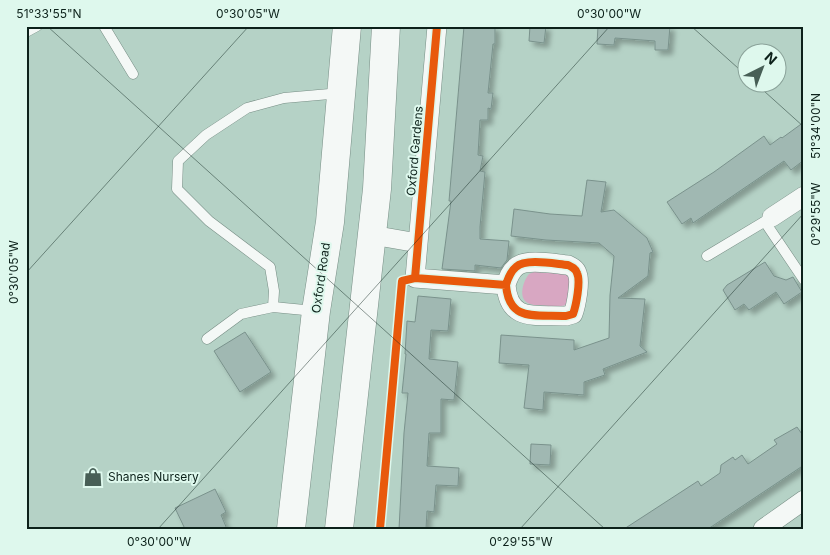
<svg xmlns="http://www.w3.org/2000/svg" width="830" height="555" viewBox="0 0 830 555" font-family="Inter,sans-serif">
<defs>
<filter id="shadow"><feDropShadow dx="4.5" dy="4.5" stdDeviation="2.5" flood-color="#0004"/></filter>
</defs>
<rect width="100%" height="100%" fill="#b5d2c6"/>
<path fill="#d8a7c2" d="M534,272L565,274L570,278L568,304C563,307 556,306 549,306C543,305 535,306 530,304C517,300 523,281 529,274Z"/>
<path fill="#a0b8b2" stroke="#7a928c" filter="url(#shadow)" d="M464,26H495V44H493L488,93H493L491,109L488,108V120H480L478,155L483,156L480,171L485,172L480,227V239L509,241L507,260L501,268L475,265V271L442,269L451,201H449Z
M530,26H546L544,43L529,41Z
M598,26H670L668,50H655V41L615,38L614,45L597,44Z
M804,122V160L791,170L784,161L693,223L691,218L682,224L667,202L714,172L764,136L770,145L781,137L782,138Z
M587,180L606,182L601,212L614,210L647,238L653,252L650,253L648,276L618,298L645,299L640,346L647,352L603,369L605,375L584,382V395L544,392L543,410L524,408L529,365L499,363L501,335L574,340V350L609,338L610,295L614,256L599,243L546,240L511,236L514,209L550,214L582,216Z
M765,262L774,276L786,280L793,277L802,292L784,304L776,292L749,310L744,304L735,310L723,290L727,285Z
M418,296L451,299L448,331L431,330L429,359L458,362L454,400L441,399V433H429L427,466L459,468L458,486L436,485L434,512L427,511L426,529H399L404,433L408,393H402L406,354H405L407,321L415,322Z
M245,332L271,372L240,392L214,351Z
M797,427L804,437V465L708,529H624L698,481L701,486L720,473L721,465L733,457L735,460L742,455L748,464L777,444L774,440Z
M531,444L551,445L550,465L530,464Z
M215,489L226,512L221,515L227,529H185L175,508Z"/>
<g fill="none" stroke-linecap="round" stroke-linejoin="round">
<g stroke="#768d84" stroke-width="11">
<path id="service" d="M104,26L133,74
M26,32L37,26
M765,222L804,280
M707,256L772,217
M273,307L274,291L270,267L209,221L177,189L178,161L206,135L247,108L284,98L341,93
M207,339L241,314L273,307L315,311"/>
</g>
<g stroke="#768d84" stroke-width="20">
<path id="minor" d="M437,26L415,278L506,285C509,323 536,314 566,316L573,314C576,306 581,281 577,273C576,269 572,267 568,265C555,264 526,258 516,267C510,272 508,278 506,285
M772,217L804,196
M372,235L418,243
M763,529L804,500"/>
</g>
<g stroke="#768d84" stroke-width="29">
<path id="trunk" d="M291,529L316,311L330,222L347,26
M339,529L377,189L386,26"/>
</g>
<use href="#service" stroke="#f4f8f6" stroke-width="10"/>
<use href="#minor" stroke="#f4f8f6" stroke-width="19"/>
<use href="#trunk" stroke="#f4f8f6" stroke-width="28"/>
<g stroke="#def8ed" stroke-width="11">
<path id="cycleway" d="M415,278L437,26
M380,529L402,281L415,278L506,285C509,323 536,314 566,316L573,314C576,306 581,281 577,273C576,269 572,267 568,265C555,264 526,258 516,267C510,272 508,278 506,285"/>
</g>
<use href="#cycleway" stroke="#e8590c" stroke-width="8"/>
</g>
<path fill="none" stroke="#0c211a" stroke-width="1" stroke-opacity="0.45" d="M47,26L605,529M691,26L748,77M754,82L804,127M26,273L249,26M158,529L610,26M520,529L804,213"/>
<defs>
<g id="shop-bare" transform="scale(1.5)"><path d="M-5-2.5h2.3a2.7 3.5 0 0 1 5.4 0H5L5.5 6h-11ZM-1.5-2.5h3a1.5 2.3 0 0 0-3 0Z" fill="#475f56" stroke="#def8ed" stroke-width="2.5" paint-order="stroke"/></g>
</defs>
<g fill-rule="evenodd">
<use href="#shop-bare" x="93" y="477"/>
</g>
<g text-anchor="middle" stroke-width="4" stroke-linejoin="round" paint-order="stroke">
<g font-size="12" fill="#0c211a" stroke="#def8ed">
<text transform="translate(415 151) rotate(-85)" y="4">Oxford Gardens</text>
<text transform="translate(321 278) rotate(-82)" y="4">Oxford Road</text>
</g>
<g font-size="12" fill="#0c211a" stroke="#def8ed" text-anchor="start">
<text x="108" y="481">Shanes Nursery</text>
</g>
</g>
<rect width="830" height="555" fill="none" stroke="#def8ed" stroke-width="55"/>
<g transform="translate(762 68) rotate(42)"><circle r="24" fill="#def8ed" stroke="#8aa299"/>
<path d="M0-4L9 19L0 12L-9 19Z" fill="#475f56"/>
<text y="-8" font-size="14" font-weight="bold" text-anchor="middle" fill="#0c211a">N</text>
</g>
<rect x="28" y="28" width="774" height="500" fill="none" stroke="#0c211a" stroke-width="2"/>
<g font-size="12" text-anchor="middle" fill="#0c211a">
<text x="49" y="18">51°33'55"N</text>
<text x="248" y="18">0°30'05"W</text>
<text x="609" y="18">0°30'00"W</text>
<text transform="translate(816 126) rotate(-90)" y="4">51°34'00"N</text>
<text transform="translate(816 214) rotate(-90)" y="4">0°29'55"W</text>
<text transform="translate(14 272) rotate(-90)" y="4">0°30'05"W</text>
<text x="159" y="546">0°30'00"W</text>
<text x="521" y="546">0°29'55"W</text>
</g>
</svg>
